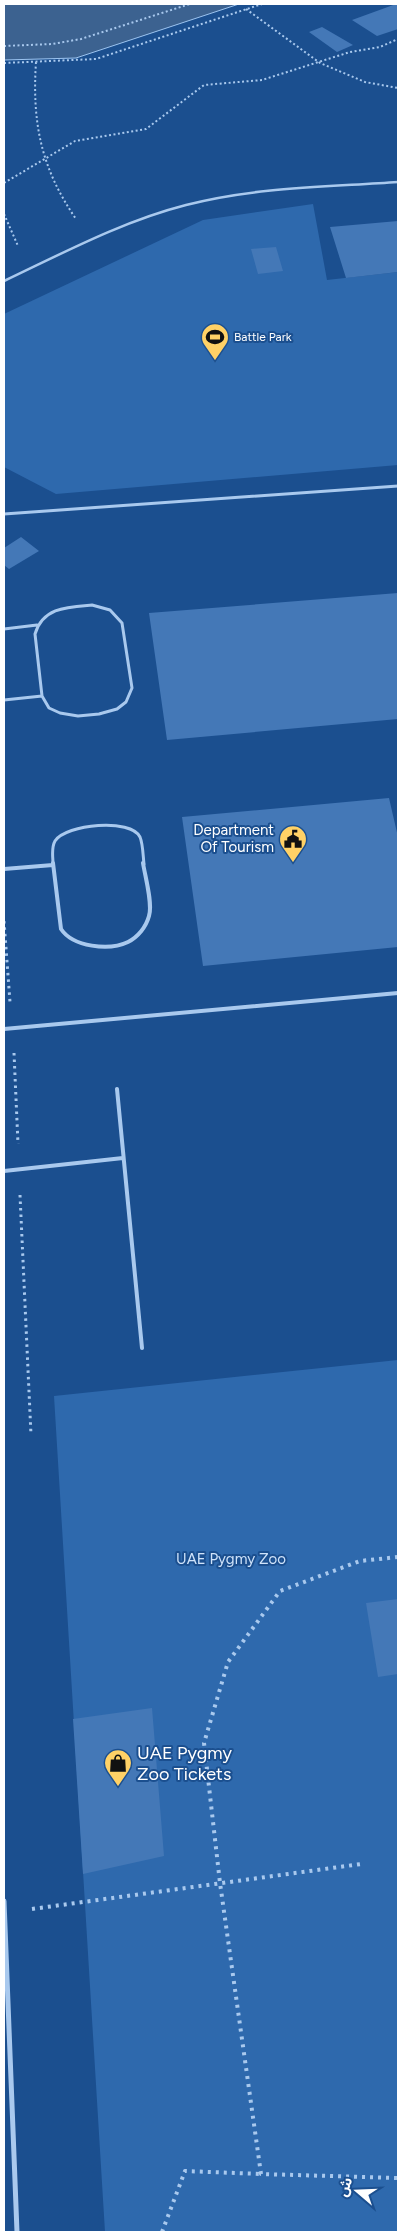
<svg xmlns="http://www.w3.org/2000/svg" width="402" height="2236" viewBox="0 0 402 2236" font-family="Figtree,'Noto Sans Arabic',sans-serif">
<rect width="100%" height="100%" fill="#1b4f8f"/>
<path fill="#2e69ad" d="M313,204L327,280L398,272V465L56,494L4,467V314L203,220Z
M398,1360V2232H105L54,1396Z"/>
<path fill="#3c6290" stroke="#9cc4f0" d="M4,4H239L76,58L4,60Z"/>
<path fill="#4478b7" d="M396,4L398,5V29L377,36L352,20Z
M322,27L353,45L337,52L309,32Z
M398,221V272L346,278L330,227Z
M276,247L283,271L258,274L251,249Z
M21,537L39,551L9,569L4,565V548Z
M398,593V719L167,740L149,613Z
M389,798L398,837V947L203,966L182,817Z
M398,1599V1674L378,1677L366,1603Z
M152,1708L164,1856L83,1874L73,1719Z"/>
<g fill="none" stroke-linecap="round" stroke-linejoin="round">
<path stroke="#a9c9ee" stroke-width="2" stroke-dasharray="2 2.5" stroke-linecap="butt" d="M246,9L320,63L365,82L398,88
M4,46L52,44L81,39L190,4
M36,62C32,123 41,168 76,219
M4,63L96,59L262,4
M4,183L75,141L146,129L204,85L262,80L350,52L380,47L398,39
M4,214L18,246"/>
<path stroke="#a9c9ee" stroke-width="3" stroke-dasharray="2.5 4" stroke-linecap="butt" d="M4,921L10,1002
M14,1053L18,1144
M20,1195L31,1435"/>
<path stroke="#a9c9ee" stroke-width="4" stroke-dasharray="3 5" stroke-linecap="butt" d="M398,1557L360,1561L280,1591L228,1662L204,1743L220,1883L261,2174L398,2178
M32,1909L361,1864
M162,2232L185,2171L261,2174"/>
<path stroke="#a9c9ee" stroke-width="2.5" d="M4,281C63,253 123,221 186,205C255,187 327,187 398,182"/>
<path stroke="#a9c9ee" stroke-width="3" d="M4,514L398,486
M92,605L110,610L122,623L132,688L126,702L117,709L99,714L78,716L60,713L49,708L42,696L35,634C43,607 68,607 92,605Z
M4,629L37,625
M4,700L42,696
M53,864C53,856 51,848 55,841C66,824 131,818 140,837C143,844 143,856 144,864"/>
<path stroke="#a9c9ee" stroke-width="4" d="M53,863L61,929C73,947 109,951 128,942C138,937 146,927 149,916C153,904 145,876 143,863
M4,869L53,865
M4,1029L398,993
M117,1089L142,1348
M4,1171L123,1158"/>
<path stroke="#a9c9ee" stroke-width="5" d="M4,1901L17,2232"/>
</g>
<defs>
<g id="stadium-pin" transform="scale(1.4375)"><path d="M0 17L-7.5 6A9.5 9.5 0 1 1 7.5 6Z" fill="#ffd166" stroke="#1b4f8f"/><path d="M0-5a6.5 5 0 1 0 0 10a6.5 5 0 1 0 0-10ZM-3.5-1.8h7v3.6h-7Z" fill="#111"/></g>
<g id="civic-pin" transform="scale(1.4375)"><path d="M0 17L-7.5 6A9.5 9.5 0 1 1 7.5 6Z" fill="#ffd166" stroke="#1b4f8f"/><path d="M-.6-6.5H3V-4.5H.6V-3L4-1V1h2V6H-6V1h2V-1L-.6-3ZM-1.2 2.5V6h2.4V2.5Z" fill="#111"/></g>
<g id="shop-pin" transform="scale(1.4375)"><path d="M0 17L-7.5 6A9.5 9.5 0 1 1 7.5 6Z" fill="#ffd166" stroke="#1b4f8f"/><path d="M-5-2.5h2.3a2.7 3.5 0 0 1 5.4 0H5L5.5 6h-11ZM-1.5-2.5h3a1.5 2.3 0 0 0-3 0Z" fill="#111"/></g>
</defs>
<g fill-rule="evenodd">
<use href="#stadium-pin" x="215" y="337"/>
<use href="#civic-pin" x="293" y="839"/>
<use href="#shop-pin" x="118" y="1763"/>
</g>
<g text-anchor="middle" stroke-width="4" stroke-linejoin="round" paint-order="stroke">
<g font-size="12" fill="#fff" stroke="#1b4f8f" text-anchor="start">
<text x="234" y="341">Battle Park</text>
</g>
<g font-size="15" fill="#fff" stroke="#1b4f8f" text-anchor="end">
<text x="274" y="835">Department<tspan x="274" dy="17">Of Tourism</tspan></text>
</g>
<g font-size="15" fill="#cfe3fa" stroke="#1b4f8f">
<text x="231" y="1564">UAE Pygmy Zoo</text>
</g>
<g font-size="18" fill="#fff" stroke="#1b4f8f" text-anchor="start">
<text x="137" y="1759">UAE Pygmy<tspan x="137" dy="21">Zoo Tickets</tspan></text>
</g>
</g>
<rect width="402" height="2236" fill="none" stroke="#ffffff" stroke-width="10"/>
<g transform="translate(357 2191) rotate(289)" stroke="#1b4f8f" stroke-width="4" paint-order="stroke">
<path d="M0-4L9 19L0 12L-9 19Z" fill="#ffffff"/>
<text y="-8" font-size="14" font-weight="bold" text-anchor="middle" fill="#ffffff">ش</text>
</g>
</svg>
